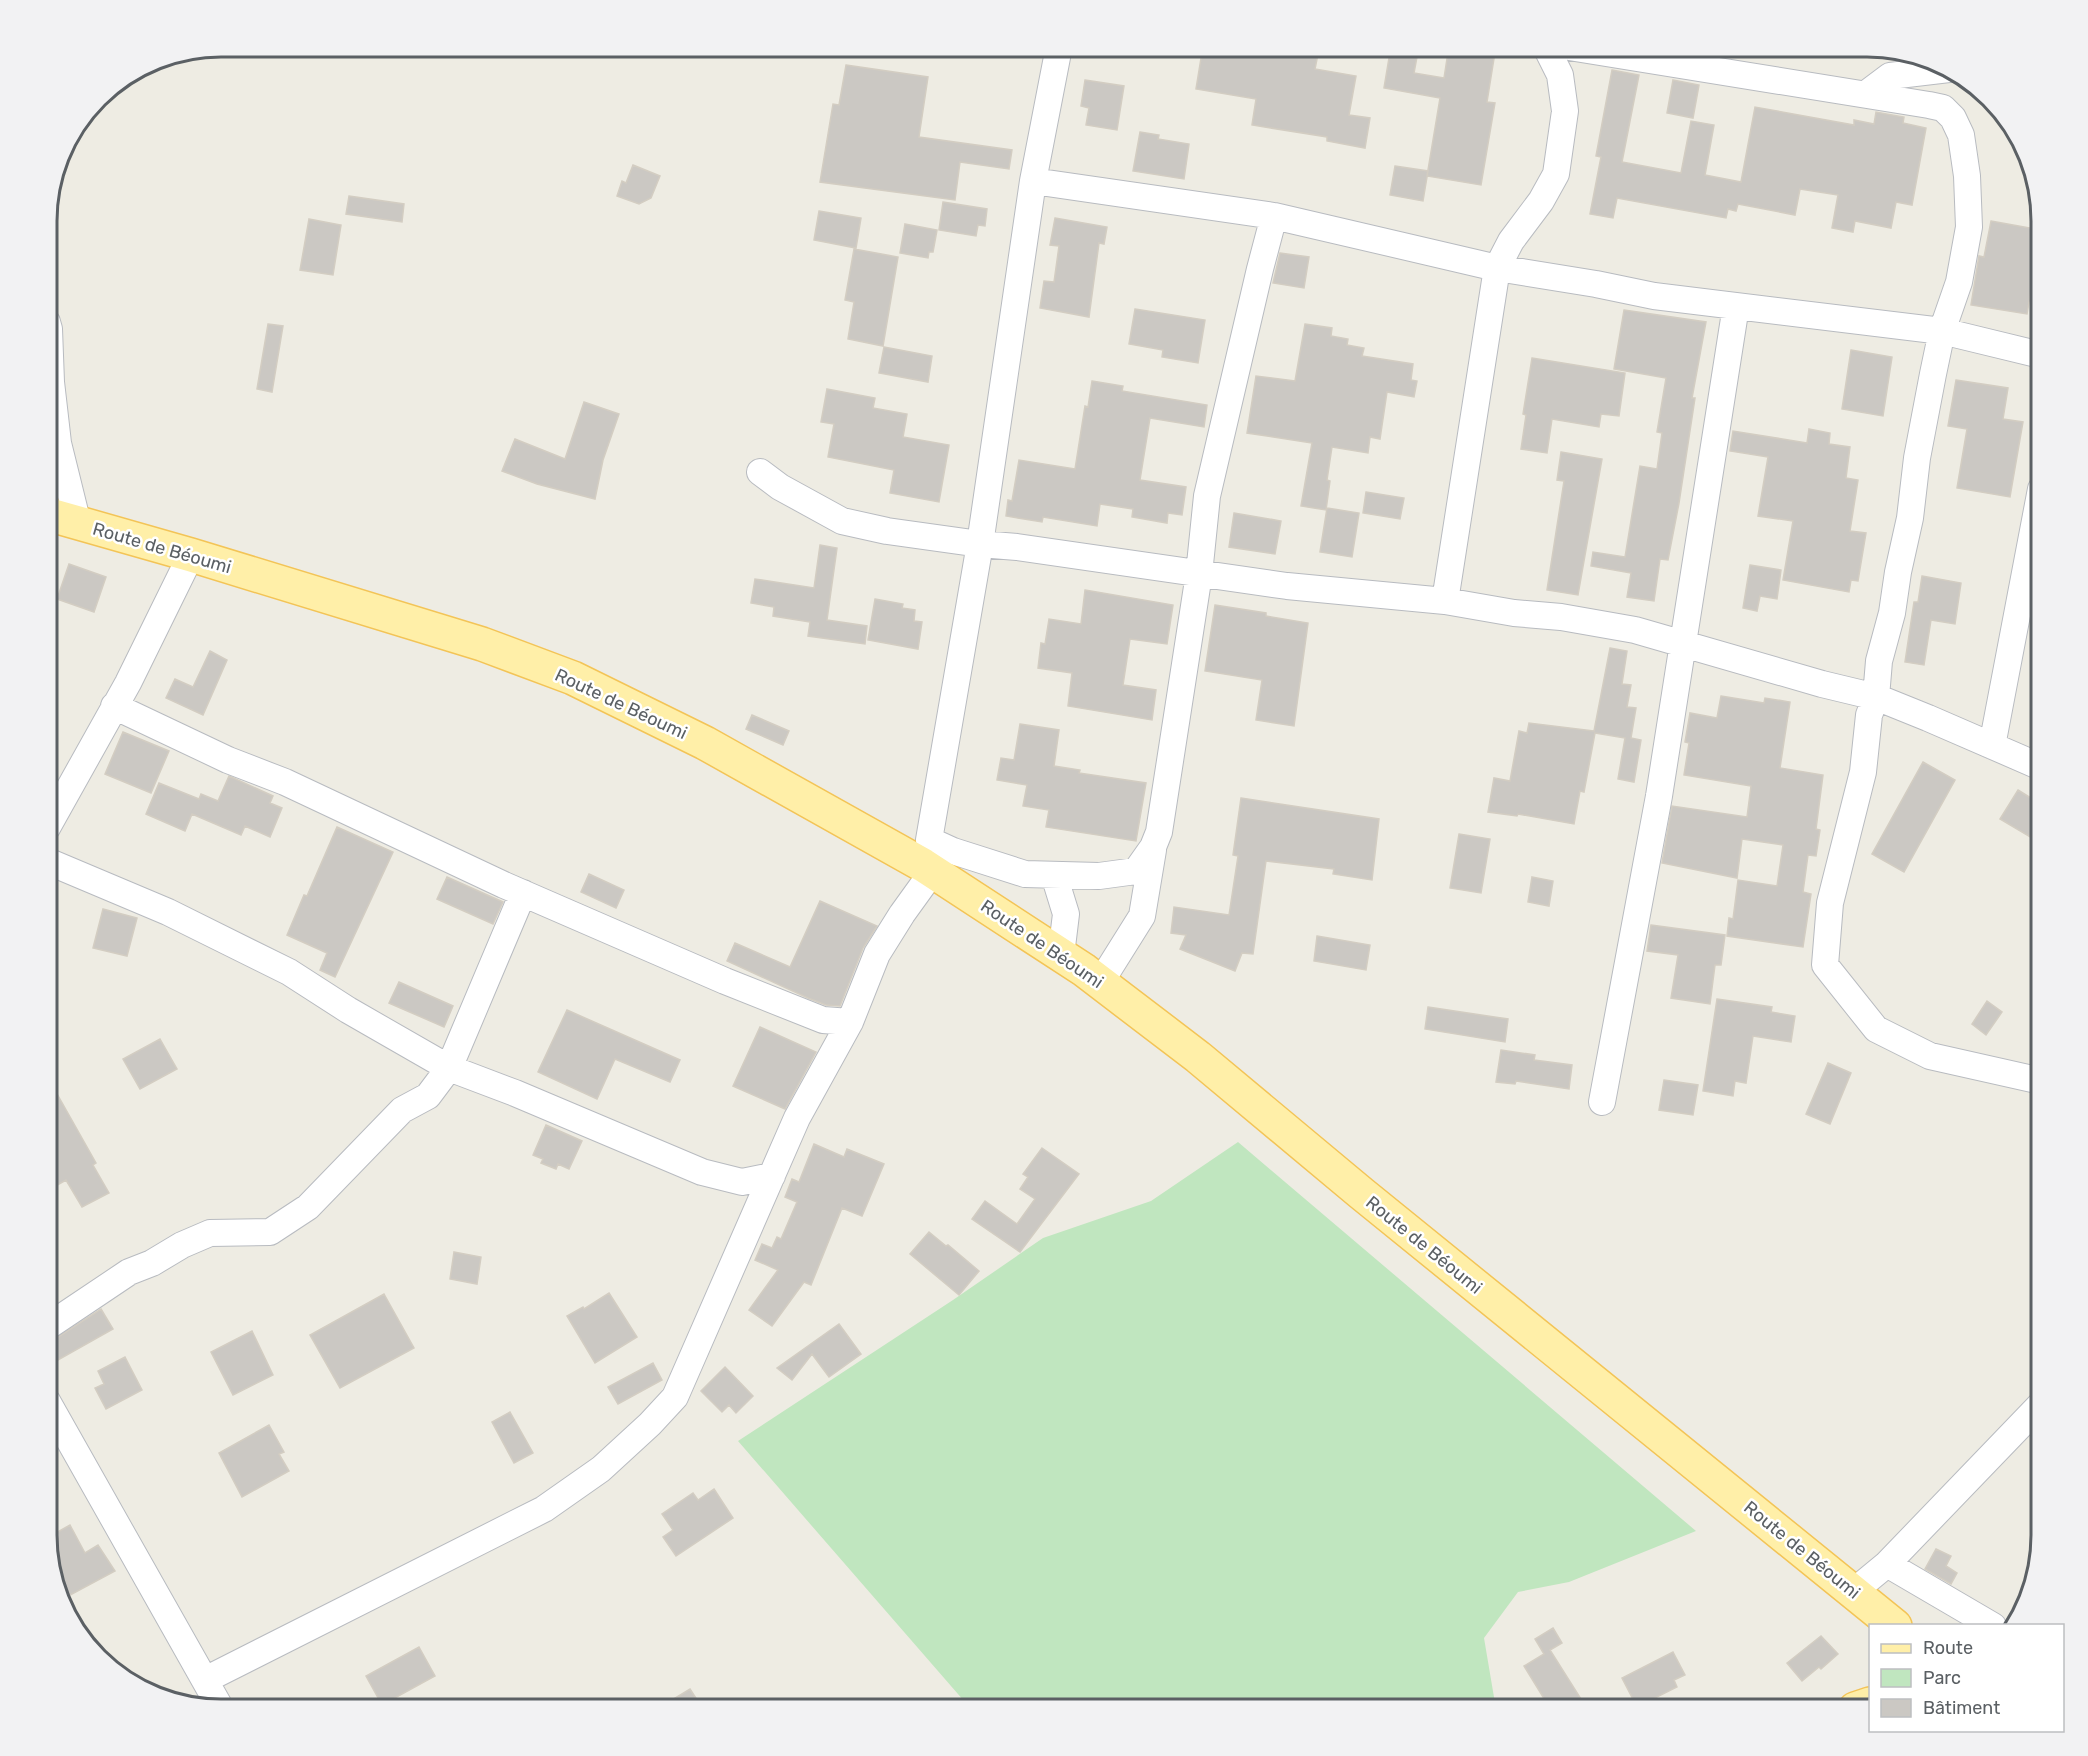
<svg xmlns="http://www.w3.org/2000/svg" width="2088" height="1756" viewBox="0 0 2088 1756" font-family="Rubik,sans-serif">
<rect width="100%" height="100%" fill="#eeece3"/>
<path fill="#c0e6bf" d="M1238,1142L1696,1531L1569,1582L1518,1592L1484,1638L1496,1709H971L738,1441L953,1300L1043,1238L1151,1201Z"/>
<path fill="#cbc8c3" stroke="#d3cdc2" stroke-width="1.5" d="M1203,46H1276L1318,54L1315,69L1356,76L1349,115L1370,118L1365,148L1327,141V137L1252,125L1256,99L1196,89Z
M1391,46H1419L1414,73L1444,78L1449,46H1496L1487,102L1495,103L1481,185L1427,176L1440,98L1384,88Z
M846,65L928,77L919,137L1012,150L1009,169L960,162L955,200L820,182L833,104L839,105Z
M1612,70L1639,75L1622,162L1681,173L1691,121L1714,125L1705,175L1741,182L1755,107L1854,125V120L1874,124L1876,112L1904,117L1903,123L1926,128L1912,205L1896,202L1891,228L1855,221L1853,232L1832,228L1838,195L1800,189L1795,215L1738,204L1736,211L1728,209L1726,218L1617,198L1613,218L1590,214L1601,157L1596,156Z
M1085,80L1124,86L1117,130L1086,125L1089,108L1081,106Z
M1673,80L1699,85L1693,118L1667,113Z
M1140,132L1159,135L1158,139L1189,144L1184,179L1133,171Z
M633,165L660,176L651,198L639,204L617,196L622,181L626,183Z
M1395,166L1428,171L1423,201L1390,195Z
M349,196L404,204L402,222L346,214Z
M943,202L987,209L985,226L978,225L976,236L939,230Z
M819,211L861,218L856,248L814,240Z
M1055,218L1107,227L1104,244L1099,243L1089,317L1040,308L1044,281L1054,282L1059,246L1050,245Z
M309,219L341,225L333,275L300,270Z
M1991,221L2041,230L2027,314L1971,305L1979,256L1984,257Z
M905,224L937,230L933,252H929L928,258L900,253Z
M854,249L898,257L883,346L848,339L854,302L845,300Z
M1280,253L1309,257L1304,288L1273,283Z
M1135,309L1205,320L1198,363L1162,357L1163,350L1129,344Z
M1624,310L1706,322L1692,398H1695L1679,503L1668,560L1660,559L1654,601L1627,597L1631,573L1591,566L1593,552L1625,557L1640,466L1657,469L1662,433L1657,432L1666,378L1614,369Z
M268,324L283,326L272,392L257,389Z
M1305,324L1332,328L1331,336L1348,339L1347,345L1364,348L1362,356L1413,364L1411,380L1417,381L1414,397L1387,392L1380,439L1370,437L1368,453L1332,447L1327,480L1330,481L1326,510L1301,506L1312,443L1247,433L1256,376L1295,381Z
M884,347L932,356L928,382L879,373Z
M1851,350L1892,357L1883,416L1842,409Z
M1532,358L1625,373L1619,416L1601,414L1599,427L1552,419L1547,453L1521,449L1526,415L1523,414Z
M1956,380L2008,388L2003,419L2023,422L2010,497L1957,488L1967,429L1948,426Z
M1092,381L1123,386L1122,391L1207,405L1204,427L1150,418L1140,480L1186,487L1182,515L1168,513L1167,523L1132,517L1133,509L1100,504L1097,526L1043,517L1042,522L1006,516L1008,500L1012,501L1019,460L1075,469L1085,406L1088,407Z
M827,389L875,398L873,408L907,414L903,437L949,445L939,502L890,493L894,470L828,457L834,424L821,422Z
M584,402L619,414L603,460L595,499L537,484L502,471L515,439L565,459Z
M1809,429L1830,433L1829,444L1850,447L1846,478L1858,480L1850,531L1866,533L1858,581L1851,580L1849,592L1783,580L1793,521L1758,516L1768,457L1730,451L1733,431L1807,443Z
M1561,452L1602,459L1578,595L1547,590L1564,481L1557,480Z
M1366,492L1404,498L1400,519L1363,513Z
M1327,508L1359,513L1352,557L1320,552Z
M1234,513L1281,521L1275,554L1229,547Z
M820,545L837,548L827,620L867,626L865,644L808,636L810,622L773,616L774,607L751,603L755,579L814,588Z
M69,564L106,577L94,612L57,599Z
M1750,565L1781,570L1777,599L1760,596L1757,611L1743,608Z
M1922,576L1961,583L1955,624L1931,620L1924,665L1905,662L1914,602H1918Z
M1085,590L1173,605L1167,644L1130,639L1123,685L1156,690L1152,720L1068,706L1072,673L1038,668L1041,643L1045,644L1049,619L1081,624Z
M875,599L903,604L902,608L915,610L914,621L922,622L918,649L868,640Z
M1215,605L1266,613V616L1308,623L1294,726L1256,720L1262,680L1205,671Z
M1610,648L1627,651L1622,684L1631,685L1627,707L1636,708L1631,738L1641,740L1634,782L1618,779L1625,738L1595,733L1584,792L1580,791L1574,824L1518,814L1517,816L1488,812L1494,778L1510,781L1519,731L1527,733L1529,723L1594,731Z
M210,651L227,660L203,715L166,698L175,679L193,687Z
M1721,696L1764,703L1765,698L1790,702L1780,768L1823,775L1816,829L1820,830L1816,856L1808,855L1803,892L1811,894L1803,947L1727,936L1729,918L1733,919L1738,880L1777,886L1783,845L1742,839L1737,878L1662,863L1672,806L1747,817L1751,786L1684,775L1689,743L1685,742L1690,713L1717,718Z
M752,715L789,731L783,745L746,729Z
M1020,724L1059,730L1054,766L1080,770L1079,773L1146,783L1136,841L1046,827L1049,810L1023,806L1027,785L997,780L1001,758L1014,760Z
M123,732L169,751L151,793L105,774Z
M1923,762L1955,780L1904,872L1872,854Z
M229,776L273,796L270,803L282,808L270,837L245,826L241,835L192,814L185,831L146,814L159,783L199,799L201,794L218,801Z
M2018,790L2042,805V844L2000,819Z
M1241,798L1379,819L1372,880L1333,874L1334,869L1266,861L1253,954L1242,953L1235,971L1180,949L1186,935L1171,933L1174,907L1229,915L1238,856L1233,855Z
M337,827L393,852L335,977L320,970L327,953L287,935L304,895L307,896Z
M1459,834L1490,839L1481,893L1450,888Z
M589,874L624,890L616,908L581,892Z
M447,877L503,902L493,924L437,899Z
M1532,877L1553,881L1549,906L1528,902Z
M820,901L877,926L863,948L840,1006L826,1005L808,998L727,961L735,943L790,967Z
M103,909L137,918L127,956L93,948Z
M1651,925L1725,935L1721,965H1715L1710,1004L1671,998L1678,955L1647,951Z
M1317,936L1370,945L1366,970L1314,961Z
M399,982L453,1006L444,1027L389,1003Z
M1717,999L1772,1007L1771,1012L1795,1016L1791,1042L1753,1036L1746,1083L1735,1081L1733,1096L1703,1091Z
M1987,1001L2002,1012L1986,1035L1972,1024Z
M1428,1007L1508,1019L1505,1042L1425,1029Z
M567,1010L680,1060L670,1082L615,1059L597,1099L538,1072Z
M760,1027L816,1052L785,1109L733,1086Z
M160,1039L177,1069L140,1089L123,1059Z
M1501,1050L1535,1055L1534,1060L1572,1065L1569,1089L1516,1081L1515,1084L1496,1082Z
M1828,1063L1851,1073L1830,1124L1806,1114Z
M47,1076L96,1163L93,1165L109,1193L82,1207L66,1180L47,1191Z
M1664,1080L1698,1085L1693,1115L1659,1110Z
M546,1125L582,1141L569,1169L558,1164L556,1169L541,1163L543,1159L533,1155Z
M814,1144L844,1157L847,1149L884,1164L862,1216L842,1208L811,1285L804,1282L772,1326L749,1310L778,1270L755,1260L762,1244L772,1248L777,1237L781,1239L797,1202L785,1197L792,1179L799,1182Z
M1042,1148L1079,1174L1020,1252L972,1219L985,1201L1017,1224L1035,1199L1020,1189L1028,1177L1023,1174Z
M929,1232L946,1246L948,1245L979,1271L959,1295L910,1254Z
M454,1252L481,1257L477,1284L450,1279Z
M609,1293L637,1337L595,1363L567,1316L583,1307L584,1309Z
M384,1294L414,1348L340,1388L310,1335Z
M101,1309L113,1329L58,1360L48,1342L55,1339Z
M839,1324L861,1354L829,1377L812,1354L792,1380L777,1368Z
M252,1331L273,1375L233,1395L211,1352Z
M125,1357L142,1390L106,1409L95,1388L104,1384L98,1371Z
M653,1363L662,1380L618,1404L608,1387Z
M725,1367L753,1396L736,1413L729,1405L722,1412L701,1391Z
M510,1412L533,1453L514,1463L492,1422Z
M269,1425L284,1452L279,1454L289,1471L242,1497L219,1453Z
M714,1489L733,1518L676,1556L663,1537L673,1530L662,1514L693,1493L698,1500Z
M70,1525L85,1553L98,1545L115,1571L61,1600L47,1546V1538Z
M1936,1549L1951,1556L1946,1566L1957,1573L1951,1584L1925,1569Z
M1553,1628L1562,1643L1550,1650L1581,1699L1565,1710H1551L1524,1666L1544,1654L1535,1639Z
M1821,1636L1838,1654L1821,1669L1819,1667L1802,1681L1787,1663Z
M419,1647L435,1676L382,1705L366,1676Z
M1673,1652L1685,1675L1674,1680L1677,1687L1637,1707L1622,1678Z
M690,1689L703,1709H657Z"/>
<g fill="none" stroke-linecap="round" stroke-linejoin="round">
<g stroke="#b8bbc0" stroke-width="28">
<path id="minor" d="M1569,47L1929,105L1943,108L1953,118L1961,135L1967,176L1969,227L1959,282L1942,331L1933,374L1917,458L1910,518L1898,572L1892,613L1879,661L1876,697L1869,715L1863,772L1830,903L1825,965L1876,1029L1930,1056L2041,1081
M1866,94L1890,76L1949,69
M1033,181L1274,216L1497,268L1596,284L1654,296L1942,331L2041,355
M47,322L49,329L51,382L58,443L78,524
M760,472L780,487L842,521L887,531L980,544L1017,547L1287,586L1445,601L1514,613L1561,617L1635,630L1822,684L1876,697L1928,718L2041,767
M1445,601L1497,268L1511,241L1541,201L1556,174L1565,111L1560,75L1546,47
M114,706L228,760L285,782L504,885L725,981L823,1020L850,1022
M1992,746L2041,489
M47,828L128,683L191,555
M929,840L953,851L1025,874L1099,876L1136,871L1153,847L1159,832L1199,574L1207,496L1260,269L1274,216
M47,861L168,912L289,972L348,1010L449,1068L515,1093L702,1172L742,1182L772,1176
M1054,875L1066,914L1061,955
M1100,983L1142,916L1153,850
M1602,1102L1659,796L1736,306
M47,1327L129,1272L152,1263L182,1245L210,1233L270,1232L308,1207L402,1110L428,1096L449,1068L523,893
M47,1401L221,1709
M1887,1564L1993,1626
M1853,1592L1887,1564L2041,1404
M205,1680L544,1509L601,1469L650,1424L675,1397L797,1118L850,1022L877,954L902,914L933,871L929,840L980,544L1033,181L1059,47"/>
</g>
<g stroke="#f3c457" stroke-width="36">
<path id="major" d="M47,514L191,555L482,644L573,678L705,743L923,865L1084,970L1198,1057L1361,1193L1895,1626
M1855,1709L1870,1704"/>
</g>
<use href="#minor" stroke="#fff" stroke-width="26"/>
<use href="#major" stroke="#ffefa8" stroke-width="33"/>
</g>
<g text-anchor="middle" stroke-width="5" stroke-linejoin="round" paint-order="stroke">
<g font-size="18" fill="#5b6064" stroke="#fff">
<text transform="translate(162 548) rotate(16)" y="6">Route de Béoumi</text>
<text transform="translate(621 704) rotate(25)" y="6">Route de Béoumi</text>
<text transform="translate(1042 944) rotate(34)" y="6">Route de Béoumi</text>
<text transform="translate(1424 1245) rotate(39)" y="6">Route de Béoumi</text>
<text transform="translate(1802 1550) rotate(39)" y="6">Route de Béoumi</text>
</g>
</g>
<path d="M0 0H2088V1756H0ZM221 57H1867A164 164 0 0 1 2031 221V1535A164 164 0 0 1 1867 1699H221A164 164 0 0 1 57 1535V221A164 164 0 0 1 221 57Z" fill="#f2f2f3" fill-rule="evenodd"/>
<path fill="none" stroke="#5b6064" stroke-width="3" d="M221 57H1867A164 164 0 0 1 2031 221V1535A164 164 0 0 1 1867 1699H221A164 164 0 0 1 57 1535V221A164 164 0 0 1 221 57Z"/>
<rect x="1869" y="1624" width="195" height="108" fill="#ffffff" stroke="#bdbfc1" stroke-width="1.5"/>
<rect x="1881" y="1644" width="30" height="9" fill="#ffefa8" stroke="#bdbfc1" stroke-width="1.5"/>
<text x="1923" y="1654" font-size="18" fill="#5b6064">Route</text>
<rect x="1881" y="1669" width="30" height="18" fill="#c0e6bf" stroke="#bdbfc1" stroke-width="1.5"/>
<text x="1923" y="1684" font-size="18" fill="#5b6064">Parc</text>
<rect x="1881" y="1699" width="30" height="18" fill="#cbc8c3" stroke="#bdbfc1" stroke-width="1.5"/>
<text x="1923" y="1714" font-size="18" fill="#5b6064">Bâtiment</text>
</svg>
